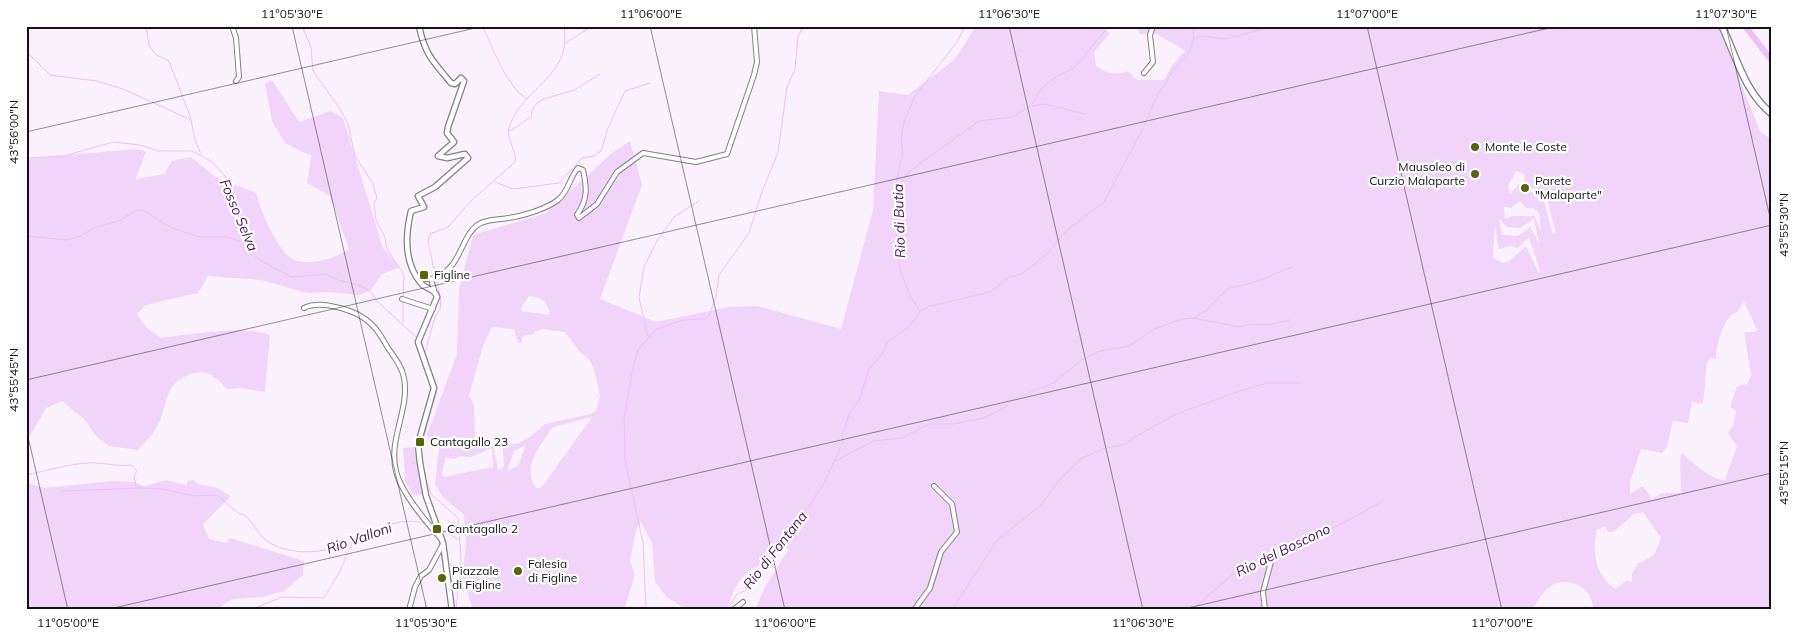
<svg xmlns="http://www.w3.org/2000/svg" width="1798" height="636" viewBox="0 0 1798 636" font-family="Mulish,sans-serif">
<rect width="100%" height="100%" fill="#faf1fc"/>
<path fill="#f0d4fa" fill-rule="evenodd" d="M976,26H1099L1110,33L1094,52L1096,66C1108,73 1115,76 1128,71L1137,80H1164L1171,67L1185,51L1157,34H1140L1136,26H1718L1760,131L1772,140V610H1593C1594,591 1574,578 1557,583C1547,586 1536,601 1533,610H755L764,589L788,550L784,543L775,550L771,560C742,571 736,582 727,610H687L667,597L655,582L652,543L641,522L636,530L630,561L635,575L624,610H473L462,575L466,544L464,515L442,496L435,484L439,447L427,435L457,354L459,289L473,235L546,213L611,154L630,141L642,185L600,299L656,322L729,307L757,306L841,329L873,210L879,91L908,95L955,59ZM1516,171L1524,173L1525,184L1542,192L1548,203L1556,234L1552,232L1544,201L1538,199L1534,193L1525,190L1519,184L1510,194L1508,186ZM1520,201L1526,208H1533L1539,213L1541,232L1535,216H1512L1505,219L1504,207L1511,208ZM1499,219L1507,227L1520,228L1534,219L1539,243L1530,227L1518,236L1502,235ZM1495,226L1499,249L1510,246L1518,248L1529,237L1540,271L1539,273L1526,246L1509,261L1502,263L1493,257ZM529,296C542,297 548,302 550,315L521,311L522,306ZM1744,301L1757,330L1755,332H1744L1751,375L1747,384L1737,386L1730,407L1736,411L1733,426L1728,433L1737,446L1725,480C1709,479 1695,464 1682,453L1680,460L1681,493H1662L1652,499L1643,486L1630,494V482L1641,449L1662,453L1667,447L1673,421L1688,423L1692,402L1703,404L1707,363L1711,358L1716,359C1716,346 1724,315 1737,312ZM492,327L514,329L518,343H521L523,336L534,334V332L543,329L565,332L580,352L588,358L594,369L600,396L596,411L590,414L545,424L530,437L517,444L475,443L474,404L469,396L483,346ZM592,417L541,488H536C521,466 541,445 553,427ZM526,445L518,466L507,471L514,451ZM503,447L504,467L498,470L494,448ZM492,448L493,467L444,477L442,473L446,457L454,459L461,456L471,457ZM1643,512L1661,538C1656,553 1654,558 1638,563L1632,574V582L1627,580L1616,589C1595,577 1592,551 1597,530L1605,526L1608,532H1613L1634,514Z
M272,80L299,122L331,111L343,118L383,248L400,267L382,274L370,291L359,295L327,292L307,293L261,280L208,276L198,293L145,305L137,314L147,328L161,338C185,335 252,324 270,336L265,392L240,388L227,389C219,380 208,369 195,373C160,382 171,405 155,430C151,437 143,443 138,450L109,446L95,435L86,421L62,401L46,408L26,443V159L134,149L146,151L136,179L164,174L172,161L191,157L217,178L256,193C261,210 278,256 297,261C314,265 335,258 349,249L330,196L307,183L311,156L285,143L272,121L265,84Z
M417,447L423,491L422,494L413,495L404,479L405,477L403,448Z
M166,480L186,485L188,481L194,480L198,484L215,487L231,496L203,524L209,539L226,543L230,538L304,561L303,575L284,591L263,597L232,599L216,610H26V483L44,488L113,481L133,482L145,486Z"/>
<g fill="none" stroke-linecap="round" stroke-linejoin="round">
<path stroke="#edc0fb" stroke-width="1" d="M146,26L149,45L155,54L169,61L191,119
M302,26L311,47L313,71L340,109L348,124L355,156L373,184L377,198L374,203L376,220L385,237L387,249L404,275L403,298
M482,26C494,49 505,85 527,99
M1194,40L1201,36L1226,39L1273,26
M564,44L592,26
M26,51L50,75L97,81L123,89L191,120L195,140L201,154
M1032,106L1045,104L1085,114
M510,131L531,117L532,110L537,103L544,99L574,90L600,74
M26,158L64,156L113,142L140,145L158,151H191L202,156L212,162L225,176L236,199L250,245L255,256L263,262L292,277L326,274L338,280L359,285L370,291L378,302L417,338
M495,182L513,189L559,183L582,158L593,156L601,151L608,128L625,91L650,83
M897,187L910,171L979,121L1012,117L1031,106L1042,88L1053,79L1075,67L1109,26
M26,236L67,240L80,236L96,227L121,220L134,211L143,210L172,228L200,237H228L250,245
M919,310L909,294L900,269L897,239L896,183L903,152L901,141L904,122L915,96L957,42L965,26
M1193,318L1206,311L1227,289L1255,282L1292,267
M403,323V302
M648,336L639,298L644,267L658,239L674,217L699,201
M425,353L435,317L440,309L441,300L428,242L430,234L448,227L471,201L515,162C517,151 506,138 509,128C521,87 573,78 564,26
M836,461L873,441L902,438L929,424H953L984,418L1007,406L1013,399L1054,383L1080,361L1100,351L1129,346L1154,329L1182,319L1193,318L1240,327L1250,324L1268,325L1290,320
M423,466L421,447L436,393V384L431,373
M26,475C46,471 68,464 88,463C103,462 116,467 131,465L137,471L134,476L136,486L141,488
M424,475L431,494L458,518L461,559L456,610
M63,491L141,488L162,489L194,496L217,495C224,500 230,507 237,512C239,514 242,514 244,515C257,525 258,539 276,546C300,556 328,552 351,542C374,532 400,514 426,524
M439,529L460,540
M223,609L227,610
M250,610L282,597L324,598L339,573L353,541
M646,610L643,543L625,460L624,417L632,373L638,350L655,330L682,320L705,319L709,315L716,297L719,275L749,233L762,192L778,152L787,87L795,69L798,36L804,26
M727,610L737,594L745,591L769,553L798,523L825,481L843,442L842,436L850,412L859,401L869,369L883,353L887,342L909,327L920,311L930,306L990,292L1009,277L1021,274L1047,254L1067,230L1104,202L1143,128L1156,98L1174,69L1188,55L1193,41L1194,26
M952,610L997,540L1039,507L1059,481L1080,459L1103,449L1126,444L1131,439L1176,414L1240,391L1267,383H1300
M1192,610L1233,574L1339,525L1381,502"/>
<path stroke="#edc0fb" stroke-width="6" d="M1745,26L1772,61"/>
<g stroke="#857e87" stroke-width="6">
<path id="minor" d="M232,26L236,38L239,77L236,81
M1144,73L1153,62L1150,35L1153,26
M431,279L434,290
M419,280C425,278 432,280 437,277C462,266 461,235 479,224C488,219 498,220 508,218C523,216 546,209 558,200C569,191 569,178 578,168L583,170C587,188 588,199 577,215L579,218L597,204L617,172L643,153L696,162L727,154L754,75L757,62L754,26
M402,299L433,309
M304,308C318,301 341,307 355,313C372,321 379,332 388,348C394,357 402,366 404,378C410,409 388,439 396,471C401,493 427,523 442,540
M409,610L415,587L421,576L429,570L443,544
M733,610L743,602
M914,610L930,588L941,552L957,532L952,504L934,486
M1265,610L1263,592L1272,558"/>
</g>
<g stroke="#857e87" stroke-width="7">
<path id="tertiary" d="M419,26C425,55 433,61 451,83L455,84L461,78L464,81L448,127L447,133L454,142L438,156L447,158L465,154L468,158L435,187L418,196L424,207L411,211C405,236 404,262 420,282C425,290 434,287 437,297L418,342L434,388L418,444L420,463L426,496L443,543L452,610"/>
</g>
<g stroke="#857e87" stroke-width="8">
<path id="primary" d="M1722,26C1736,56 1745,93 1772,114"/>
</g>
<use href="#minor" stroke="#fff" stroke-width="4"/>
<use href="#tertiary" stroke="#fff" stroke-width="4.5"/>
<use href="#primary" stroke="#fff" stroke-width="5.5"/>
</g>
<path fill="none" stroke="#131114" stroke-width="1" stroke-opacity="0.45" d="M292,26L427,610M650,26L785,610M1009,26L1143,610M1367,26L1502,610M1726,26L1772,226M26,132L484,26M26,380L1558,26M26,428L68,610M105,610L1772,225M1179,610L1772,473"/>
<g fill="#57650a" stroke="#fff" stroke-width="2">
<circle cx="1475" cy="147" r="5"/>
<circle cx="1475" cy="174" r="5"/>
<circle cx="1525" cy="188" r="5"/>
<rect x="419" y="270" width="10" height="10" rx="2.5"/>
<rect x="415" y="437" width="10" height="10" rx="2.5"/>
<rect x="432" y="524" width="10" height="10" rx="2.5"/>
<circle cx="518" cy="571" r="5"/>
<circle cx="442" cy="578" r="5"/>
</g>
<g text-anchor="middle" stroke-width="4.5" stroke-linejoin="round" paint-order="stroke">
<g font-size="12" fill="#131114" stroke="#fff" text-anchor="start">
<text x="1485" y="151">Monte le Coste</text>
<text x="1465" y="171" text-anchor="end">Mausoleo di<tspan x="1465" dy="14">Curzio Malaparte</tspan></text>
<text x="1535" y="185">Parete<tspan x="1535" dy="14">"Malaparte"</tspan></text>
<text x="434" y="279">Figline</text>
<text x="430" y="446">Cantagallo 23</text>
<text x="447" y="533">Cantagallo 2</text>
<text x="528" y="568">Falesia<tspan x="528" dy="14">di Figline</tspan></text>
<text x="452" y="575">Piazzale<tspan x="452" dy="14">di Figline</tspan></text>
</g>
<g font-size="14" font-style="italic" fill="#491458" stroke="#fff">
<text transform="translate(239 215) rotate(67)" y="5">Fosso Selva</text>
<text transform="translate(899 221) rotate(-92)" y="5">Rio di Butia</text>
<text transform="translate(359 538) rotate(-19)" y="5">Rio Valloni</text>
<text transform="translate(775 550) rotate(-52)" y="5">Rio di Fontana</text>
<text transform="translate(1283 550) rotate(-26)" y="5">Rio del Boscono</text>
</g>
</g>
<rect width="1798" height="636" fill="none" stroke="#ffffff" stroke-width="55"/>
<rect x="28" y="28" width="1742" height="580" fill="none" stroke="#131114" stroke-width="2"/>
<g font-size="12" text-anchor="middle" fill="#131114">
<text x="292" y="18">11°05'30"E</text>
<text x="651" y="18">11°06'00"E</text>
<text x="1009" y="18">11°06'30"E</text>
<text x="1367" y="18">11°07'00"E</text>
<text x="1726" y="18">11°07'30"E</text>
<text transform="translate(14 132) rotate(-90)" y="4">43°56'00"N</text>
<text transform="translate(1784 225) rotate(-90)" y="4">43°55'30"N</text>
<text transform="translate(14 380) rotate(-90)" y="4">43°55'45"N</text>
<text transform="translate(1784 473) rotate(-90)" y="4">43°55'15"N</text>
<text x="68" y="627">11°05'00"E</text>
<text x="426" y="627">11°05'30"E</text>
<text x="785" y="627">11°06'00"E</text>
<text x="1143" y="627">11°06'30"E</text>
<text x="1502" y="627">11°07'00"E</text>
</g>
</svg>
